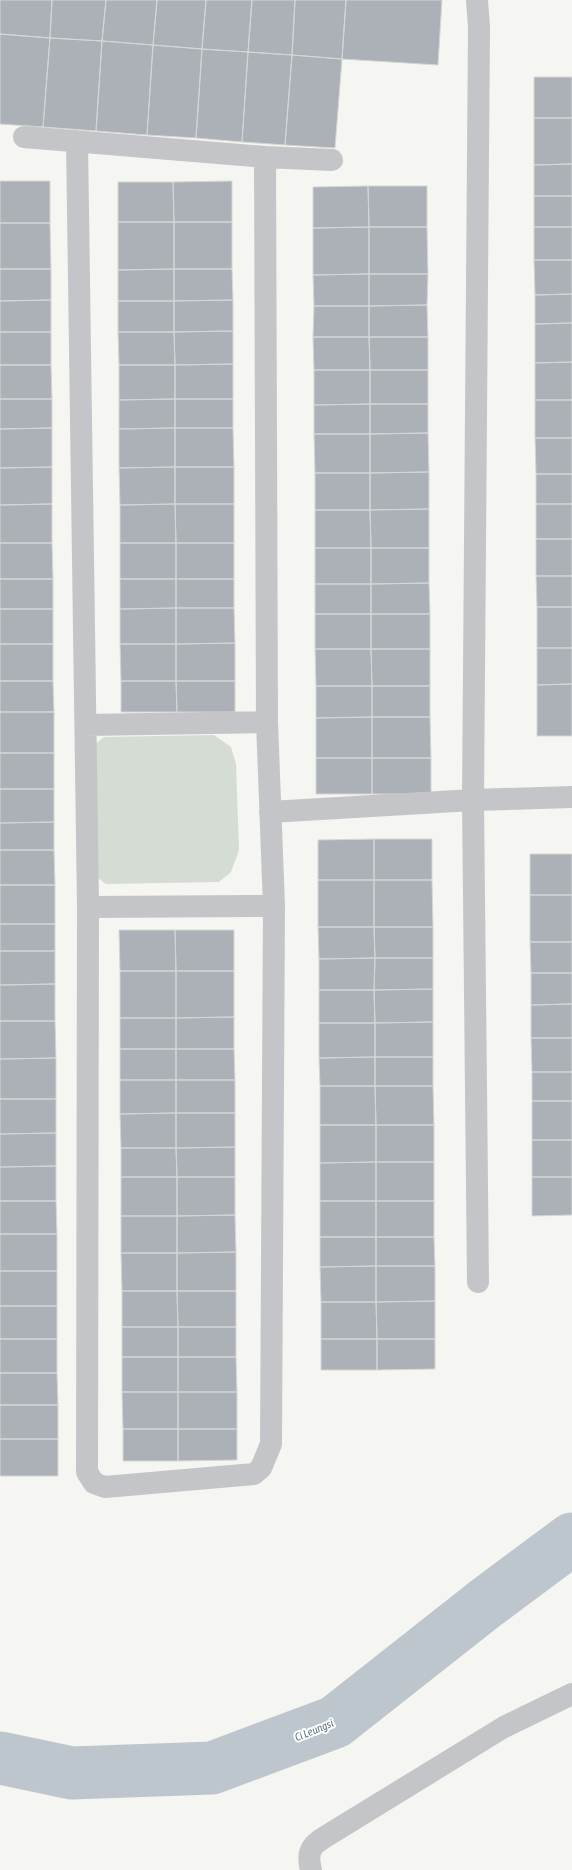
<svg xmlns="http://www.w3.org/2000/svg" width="572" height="1870" viewBox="0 0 572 1870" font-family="'Asap Condensed',sans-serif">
<rect width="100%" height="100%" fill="#f5f5f1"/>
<path fill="#d5dcd3" d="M214,735L231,747L236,764L239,850L231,872L219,882L106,884L90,872V748L104,737Z"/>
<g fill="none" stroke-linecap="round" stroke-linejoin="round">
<path stroke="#bec6cd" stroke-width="53" d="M0,1758L72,1773L212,1768L335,1722L486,1603L572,1539"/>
</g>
<path fill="#abb1b7" stroke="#d6d6d4" d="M0,0H52L50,38L0,34Z
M52,0H106L102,41L50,38Z
M106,0H157L153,45L102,41Z
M157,0H206L202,49L153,45Z
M206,0H252L248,52L202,49Z
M252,0H295L292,55L248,52Z
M295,0H346L342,59L292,55Z
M346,0H442L438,65L342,59Z
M0,34L50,38L43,127L0,124Z
M50,38L102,41L96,131L43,127Z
M102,41L153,45L147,135L96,131Z
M153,45L202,49L196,138L147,135Z
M202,49L248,52L242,142L196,138Z
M248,52L292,55L285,145L242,142Z
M292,55L342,59L335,148L285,145Z
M534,77H572V118H534Z
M534,118H572V164L534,165Z
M572,164V196H534V165Z
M0,181H50V223H0Z
M232,181V222H174L173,182Z
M118,182H173L174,222H118Z
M368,186L369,227L313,228V187Z
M368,186H427V227H369Z
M534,196H572V227H534Z
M118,222H174V269L118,270Z
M174,222H232V269H174Z
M0,223H50L51,269H0Z
M369,227V274L313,275V228Z
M369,227H427L428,274H369Z
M534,227H572V260H534Z
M534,260H572V294L535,295Z
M0,269H51V300L0,301Z
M174,269V301H118V270Z
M174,269H232L233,300L174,301Z
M369,274V306H314L313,275Z
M369,274H428L427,305L369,306Z
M572,294V323L535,324V295Z
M51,300V332H0V301Z
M233,300V331L174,332V301Z
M118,301H174V332H118Z
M427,305L428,337H369V306Z
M314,306H369V337H313Z
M572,323V362L535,363V324Z
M233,331V364L175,365L174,332Z
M0,332H51V365H0Z
M118,332H174L175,365H119Z
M313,337H369L370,370H314Z
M369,337H428V370H370Z
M572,362V400H535V363Z
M233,364V399H175V365Z
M0,365H51L52,399H0Z
M119,365H175V399L119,400Z
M314,370H370V404L314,405Z
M370,370H428V404H370Z
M0,399H52V428L0,429Z
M175,399V428L119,429V400Z
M175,399H233V428H175Z
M535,400H572V438H535Z
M370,404V434H314V405Z
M370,404H428V433L370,434Z
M52,428V467L0,468V429Z
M175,428V467L119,468V429Z
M175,428H233L234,467H175Z
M428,433L429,472L370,473V434Z
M314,434H370V473H315Z
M535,438H572V474H536Z
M52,467V504L0,505V468Z
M175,467V504L120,505L119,468Z
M175,467H234V504H175Z
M429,472V509L370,510V473Z
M315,473H370V510H315Z
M536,474H572V504H536Z
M52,504V543H0V505Z
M175,504L176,543H120V505Z
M175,504H234V543H176Z
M536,504H572V539H536Z
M429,509V548H371L370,510Z
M315,510H370L371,548H315Z
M536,539H572V576H536Z
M0,543H52L53,579H0Z
M120,543H176V579H120Z
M176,543H234V579H176Z
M315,548H371V584H315Z
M371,548H429V583L371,584Z
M536,576H572V607H537Z
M0,579H53V609H0Z
M120,579H176V608L120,609Z
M176,579H234V608H176Z
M429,583L430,614H371V584Z
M315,584H371V614H315Z
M537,607H572V648H537Z
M176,608V644H120V609Z
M176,608H234L235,643L176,644Z
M0,609H53V644H0Z
M315,614H371V649H315Z
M371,614H430V649H371Z
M235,643V681H176V644Z
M0,644H53V681H0Z
M120,644H176V681H121Z
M537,648H572V684L537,685Z
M315,649H371L372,686H316Z
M371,649H430V686H372Z
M0,681H53L54,712H0Z
M121,681H176L177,712H121Z
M176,681H235V712H177Z
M572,684V736H537V685Z
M316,686H372V717L316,718Z
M372,686H430V717H372Z
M0,712H54V753H0Z
M372,717H430L431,758H372Z
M372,717V758H316V718Z
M0,753H54V789H0Z
M316,758H372V794H316Z
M372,758H431V794H372Z
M0,789H54V822L0,823Z
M54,822V850H0V823Z
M374,839V880H318V840Z
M374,839H432V880H374Z
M0,850H54L55,885H0Z
M530,854H572V895H530Z
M318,880H374V927H318Z
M374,880H432L433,927H374Z
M0,885H55V924H0Z
M530,895H572V942H530Z
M0,924H55V951H0Z
M318,927H374L375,958L319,959Z
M374,927H433V958H375Z
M119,930H175L176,971H120Z
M175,930H234V971H176Z
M530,942H572V973H531Z
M0,951H55V984L0,985Z
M375,958L374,990H319V959Z
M375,958H433V989L374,990Z
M120,971H176V1018H120Z
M176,971H234V1017L176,1018Z
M531,973H572V1004L531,1005Z
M55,984V1021H0V985Z
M433,989V1022L375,1023L374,990Z
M319,990H374L375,1023H319Z
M572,1004V1038H531V1005Z
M234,1017V1049H176V1018Z
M120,1018H176V1049H120Z
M0,1021H55L56,1058L0,1059Z
M433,1022V1057H375V1023Z
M319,1023H375V1057L319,1058Z
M531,1038H572V1072H532Z
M120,1049H176V1080H120Z
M176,1049H234L235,1080H176Z
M375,1057V1086H320L319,1058Z
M375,1057H433V1086H375Z
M56,1058V1099H0V1059Z
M532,1072H572V1101H532Z
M120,1080H176V1113L120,1114Z
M176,1080H235V1113H176Z
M320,1086H375L376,1125H320Z
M375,1086H433L434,1125H376Z
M0,1099H56V1133L0,1134Z
M532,1101H572V1140H532Z
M176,1113V1148H121L120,1114Z
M176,1113H235V1147L176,1148Z
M320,1125H376V1162L320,1163Z
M376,1125H434V1162H376Z
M56,1133V1166L0,1167V1134Z
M532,1140H572V1177H532Z
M235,1147V1177H177L176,1148Z
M121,1148H176L177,1177H121Z
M376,1162V1201H320V1163Z
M376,1162H434V1201H376Z
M56,1166V1201H0V1167Z
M121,1177H177V1216H121Z
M177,1177H235V1215L177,1216Z
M532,1177H572V1215L532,1216Z
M0,1201H56L57,1234H0Z
M320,1201H376V1237H320Z
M376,1201H434V1237H376Z
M235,1215L236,1252L177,1253V1216Z
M121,1216H177V1253H121Z
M0,1234H57V1271H0Z
M320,1237H376V1266L320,1267Z
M376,1237H434L435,1266H376Z
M236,1252V1291H177V1253Z
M121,1253H177V1291H122Z
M376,1266V1302H321L320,1267Z
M376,1266H435V1301L376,1302Z
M0,1271H57V1306H0Z
M122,1291H177L178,1327H122Z
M177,1291H236V1327H178Z
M435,1301V1339H377L376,1302Z
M321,1302H376L377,1339H321Z
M0,1306H57V1339H0Z
M122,1327H178V1357H122Z
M178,1327H236V1357H178Z
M0,1339H57V1373H0Z
M321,1339H377V1370H321Z
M377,1339H435V1369L377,1370Z
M122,1357H178V1392H122Z
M178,1357H236L237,1392H178Z
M0,1373H57L58,1405H0Z
M122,1392H178V1429H123Z
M178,1392H237V1429H178Z
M0,1405H58V1439H0Z
M123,1429H178V1461H123Z
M178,1429H237V1460L178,1461Z
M0,1439H58V1476H0Z"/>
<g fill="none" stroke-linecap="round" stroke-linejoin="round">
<path stroke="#c3c5c9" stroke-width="22" d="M477,0L479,27L473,800L478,1282
M24,137L265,157L332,160
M77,141L88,907L87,1472L94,1483L105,1487L254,1474L261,1468L271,1444L274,906L267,722L265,157
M86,725L267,722
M270,812L473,800L572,797
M88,907L274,906
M311,1870C305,1847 315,1843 333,1832L504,1727L572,1694"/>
</g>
<g text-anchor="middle" stroke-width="4" stroke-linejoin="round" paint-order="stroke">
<g font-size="11" font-style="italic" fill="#60737f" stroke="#fff">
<text transform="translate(314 1730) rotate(-22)" y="4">Ci Leungsi</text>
</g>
</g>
</svg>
